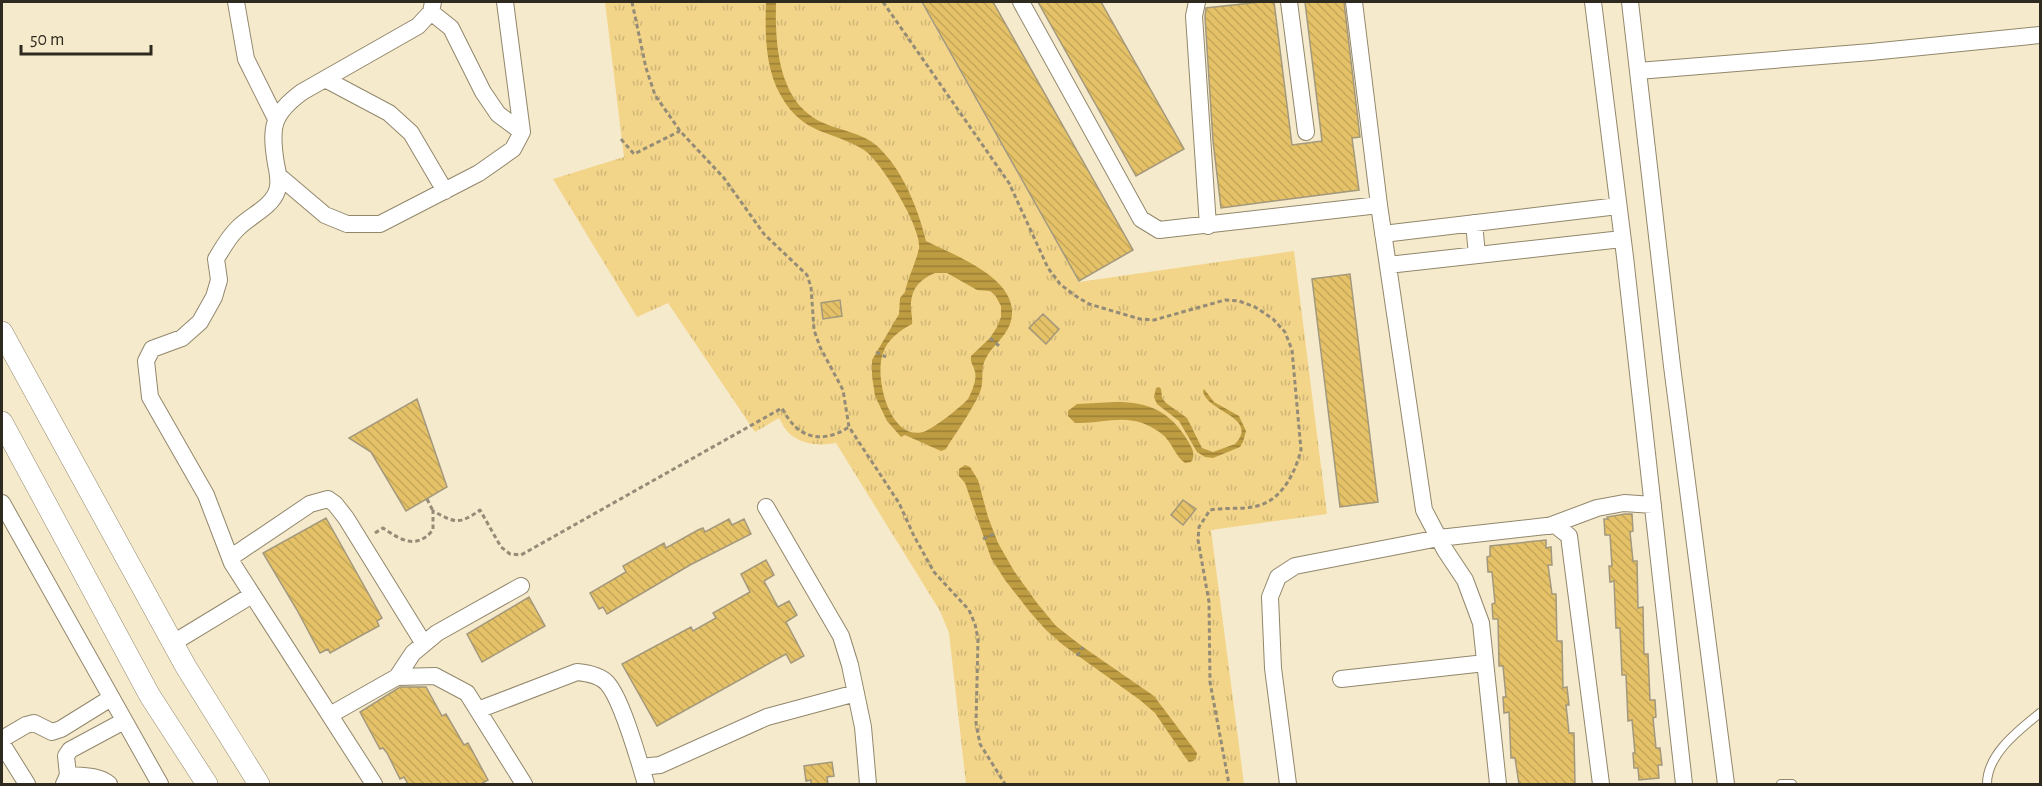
<svg xmlns="http://www.w3.org/2000/svg" width="2042" height="786" viewBox="0 0 2042 786" font-family="'Alegreya Sans',sans-serif">
<defs>
<pattern id="grass-tufts" width="24" height="20" patternUnits="userSpaceOnUse" patternTransform="scale(1.5)"><rect width="24" height="20" fill="#f3d58a"/><path d="M3 7l-1-3M5 7V3M7 7l1-3M15 17l-1-3M17 17v-4M19 17l1-3" fill="none" stroke="#d1b777"/></pattern>
<pattern id="water-rules" width="6" height="5" patternUnits="userSpaceOnUse" patternTransform="scale(1.5)"><rect width="6" height="5" fill="#be9c41"/><path d="M0 2.5h6" fill="none" stroke="#9b7f36"/></pattern>
<pattern id="building-back-hatch" width="6" height="6" patternUnits="userSpaceOnUse" patternTransform="scale(1.5)"><rect width="6" height="6" fill="#e5c268"/><path d="M-1 5l2 2M0 0l6 6M5-1l2 2" fill="none" stroke="#c5a75a"/></pattern>
</defs>
<rect width="100%" height="100%" fill="#f6eacc"/>
<path fill="url(#grass-tufts)" d="M605,2H921L1079,282L1294,251L1327,514L1211,530L1244,784H966L949,633L940,611L836,443C822,446 802,445 790,434C785,430 782,423 779,418L755,432L668,303L637,317L553,179L624,157Z"/>
<path fill="url(#water-rules)" fill-rule="evenodd" d="M766,2H776C775,46 778,105 826,124C842,131 862,133 876,145C902,168 918,208 926,241C955,256 1025,280 1010,324C1005,338 992,346 986,358C980,369 984,379 981,389C976,405 955,434 946,449L941,451L905,435L901,437L887,421L875,396L872,376V360L899,314L900,298L905,292C908,277 916,263 919,248C922,228 881,161 864,150C830,129 804,136 781,96C765,68 765,34 766,2ZM935,273H947L977,290L990,291L995,295L1001,306V317L997,327L990,338L971,356C970,364 974,365 975,372C977,380 972,391 968,399C962,406 932,430 923,432C889,441 874,376 883,353C887,340 900,330 912,324C913,317 910,310 911,303C912,287 921,279 935,273Z
M1159,387L1161,389L1162,398L1166,403L1187,418L1202,448L1213,452L1235,444C1260,417 1206,412 1203,391L1204,389L1214,402L1239,416L1246,431L1243,442L1240,447L1213,458L1205,457L1197,452L1179,421L1157,404L1154,397L1156,388Z
M1116,402C1149,402 1170,411 1188,441C1192,448 1196,454 1191,462L1185,463C1175,456 1172,442 1162,434C1130,410 1109,424 1075,423L1068,416V411L1077,404Z
M965,465L970,467L978,480L988,517L998,543L1014,571L1037,603L1056,626L1083,647L1154,696L1197,753L1196,758L1193,761L1189,762L1185,757L1155,713L1140,700L1063,645L1046,630L1030,612L1005,580L991,558L965,483L959,476V469Z"/>
<path fill="url(#building-back-hatch)" stroke="#a3987c" stroke-width="1.5" d="M922,2H993L1133,250L1079,281Z
M1038,2H1101L1184,149L1136,176Z
M1260,2H1274L1292,145L1322,141L1305,2H1344L1360,137L1352,138L1359,190L1221,208L1213,141L1205,17L1206,8Z
M1350,274L1378,502L1340,507L1312,279Z
M840,300L842,316L823,319L821,303Z
M1043,314L1059,329L1046,344L1029,328Z
M417,399L447,487L406,511L371,452L349,438Z
M1183,500L1196,509L1183,525L1171,515Z
M1625,514H1632L1633,531L1630,532L1633,561H1637L1638,608L1643,607L1644,654H1648L1650,700H1655L1656,717L1653,718L1656,748H1660L1662,765H1658L1659,778L1639,780L1638,768H1634L1633,753H1635L1632,720L1628,721L1626,675H1622L1620,628H1616L1614,581L1610,582L1609,566H1612L1610,535H1605L1604,519H1608L1607,517Z
M326,518L382,618L377,621L379,626L364,634L330,653L328,649L320,653L297,610L263,553Z
M729,519L732,525L744,519L751,534L690,565L607,614L603,607L599,609L590,593L626,572L623,566L664,543L666,548L698,530L703,528L705,532Z
M1546,540V548L1551,547L1552,565H1548L1552,594H1556L1557,641H1562L1563,688L1567,687L1569,705H1566L1569,733H1574L1575,784H1519L1515,758H1511L1509,712L1504,713L1503,697H1506L1503,666H1499L1498,619H1493L1492,604L1495,603L1492,572H1488L1487,557L1490,556V546Z
M766,560L774,575L764,581L778,607L789,601L797,615L786,622L804,656L791,663L786,654L657,726L622,664L691,627L693,631L716,618L713,613L750,592L741,574Z
M529,597L545,626L482,662L467,634Z
M400,687H426L442,716L446,714L464,745L468,743L488,780L481,784H408L404,777L400,779L387,753L383,748L380,749L360,712Z
M832,762L834,776L827,777L828,784H811V780L806,781L804,766Z"/>
<g fill="none" stroke-linecap="round" stroke-linejoin="round">
<g stroke="#92876c" stroke-width="10">
<path id="service" d="M1781,784H1792
M1987,784C1987,754 2019,730 2040,713"/>
</g>
<g stroke="#92876c" stroke-width="18">
<path id="minor" d="M236,2L246,59L276,119
M1021,2L1141,219L1159,230L1379,205
M1197,2L1194,16L1208,226
M1289,2L1306,132
M1354,2L1379,205L1424,510L1445,550L1465,580L1481,623L1498,784
M1593,2L1625,257L1684,784
M1630,2L1672,366L1726,784
M431,12L451,28L483,92L498,114L522,132
M1638,71L1871,52L2040,35
M325,79L389,113L411,133L445,191
M279,176L325,215L347,224H380L479,173L513,149L522,132L505,2
M1474,223L1477,255
M1383,234L1618,206
M1388,265L1622,239
M2,503L160,784
M766,507L841,636L850,665L863,727L868,784
M1549,526L1597,508L1624,503L1653,505
M230,558L310,504L328,499L335,504L346,518L424,644
M173,643L252,595
M397,677L413,653L437,633L521,586
M1341,679L1485,663
M478,710L577,672C587,673 600,675 607,683C622,699 639,761 646,784
M330,715L397,677L435,676L467,693L524,784
M2,739L26,725L34,723L52,732L61,729L111,698
M2,744L27,784
M641,767L660,765L767,717L856,693
M68,775C82,776 98,775 109,784
M64,784L68,775L66,756L70,750L124,721
M374,784L232,563L206,495L150,397L146,361L152,349L182,338L200,322L214,297L219,280L216,259C222,249 228,238 237,229C249,216 271,208 277,191C280,182 278,173 276,164C270,127 272,114 302,92L418,26L431,12L433,2
M1288,784L1273,668L1270,597L1278,577L1295,566L1439,538L1555,525L1569,536L1601,784"/>
</g>
<g stroke="#92876c" stroke-width="22">
<path id="tertiary" d="M2,332L186,667L259,784
M2,422L150,696L207,784"/>
</g>
<path stroke="#948c77" stroke-width="3" stroke-dasharray="4.5 3" stroke-linecap="butt" d="M632,2L646,68L655,95L680,131L724,178L764,234L807,275L811,287L814,330L820,347L843,390L849,427L899,503L914,536L934,572L969,610L975,624L978,639L976,723L980,744L1005,784
M883,2L1009,183L1048,268L1060,284L1074,295L1089,304L1140,319L1154,320L1225,300L1239,301L1255,307L1273,319L1285,332L1292,350L1301,450C1295,473 1282,500 1257,506C1242,510 1225,507 1210,510L1199,527L1198,540L1209,602L1210,682L1229,784
M621,139L634,154L680,131
M990,338L999,346
M876,352L886,357
M427,499L433,511
M375,533L383,528C401,540 416,550 433,530V511C455,523 459,525 480,510L501,547L510,554L521,555L782,408C797,438 821,445 849,427
M983,539L994,534
M1077,656L1083,647"/>
<use href="#service" stroke="#fff" stroke-width="8"/>
<use href="#minor" stroke="#fff" stroke-width="16"/>
<use href="#tertiary" stroke="#fff" stroke-width="21"/>
</g>
<rect width="2042" height="786" fill="none" stroke="#2f2a1f" stroke-width="6"/>
<path d="M21 45v9h130v-9" fill="none" stroke="#2f2a1f" stroke-width="3"/>
<text x="30" y="45" font-size="18" fill="#2f2a1f" stroke="#f6eacc" stroke-width="4.5" paint-order="stroke">50 m</text>
</svg>
